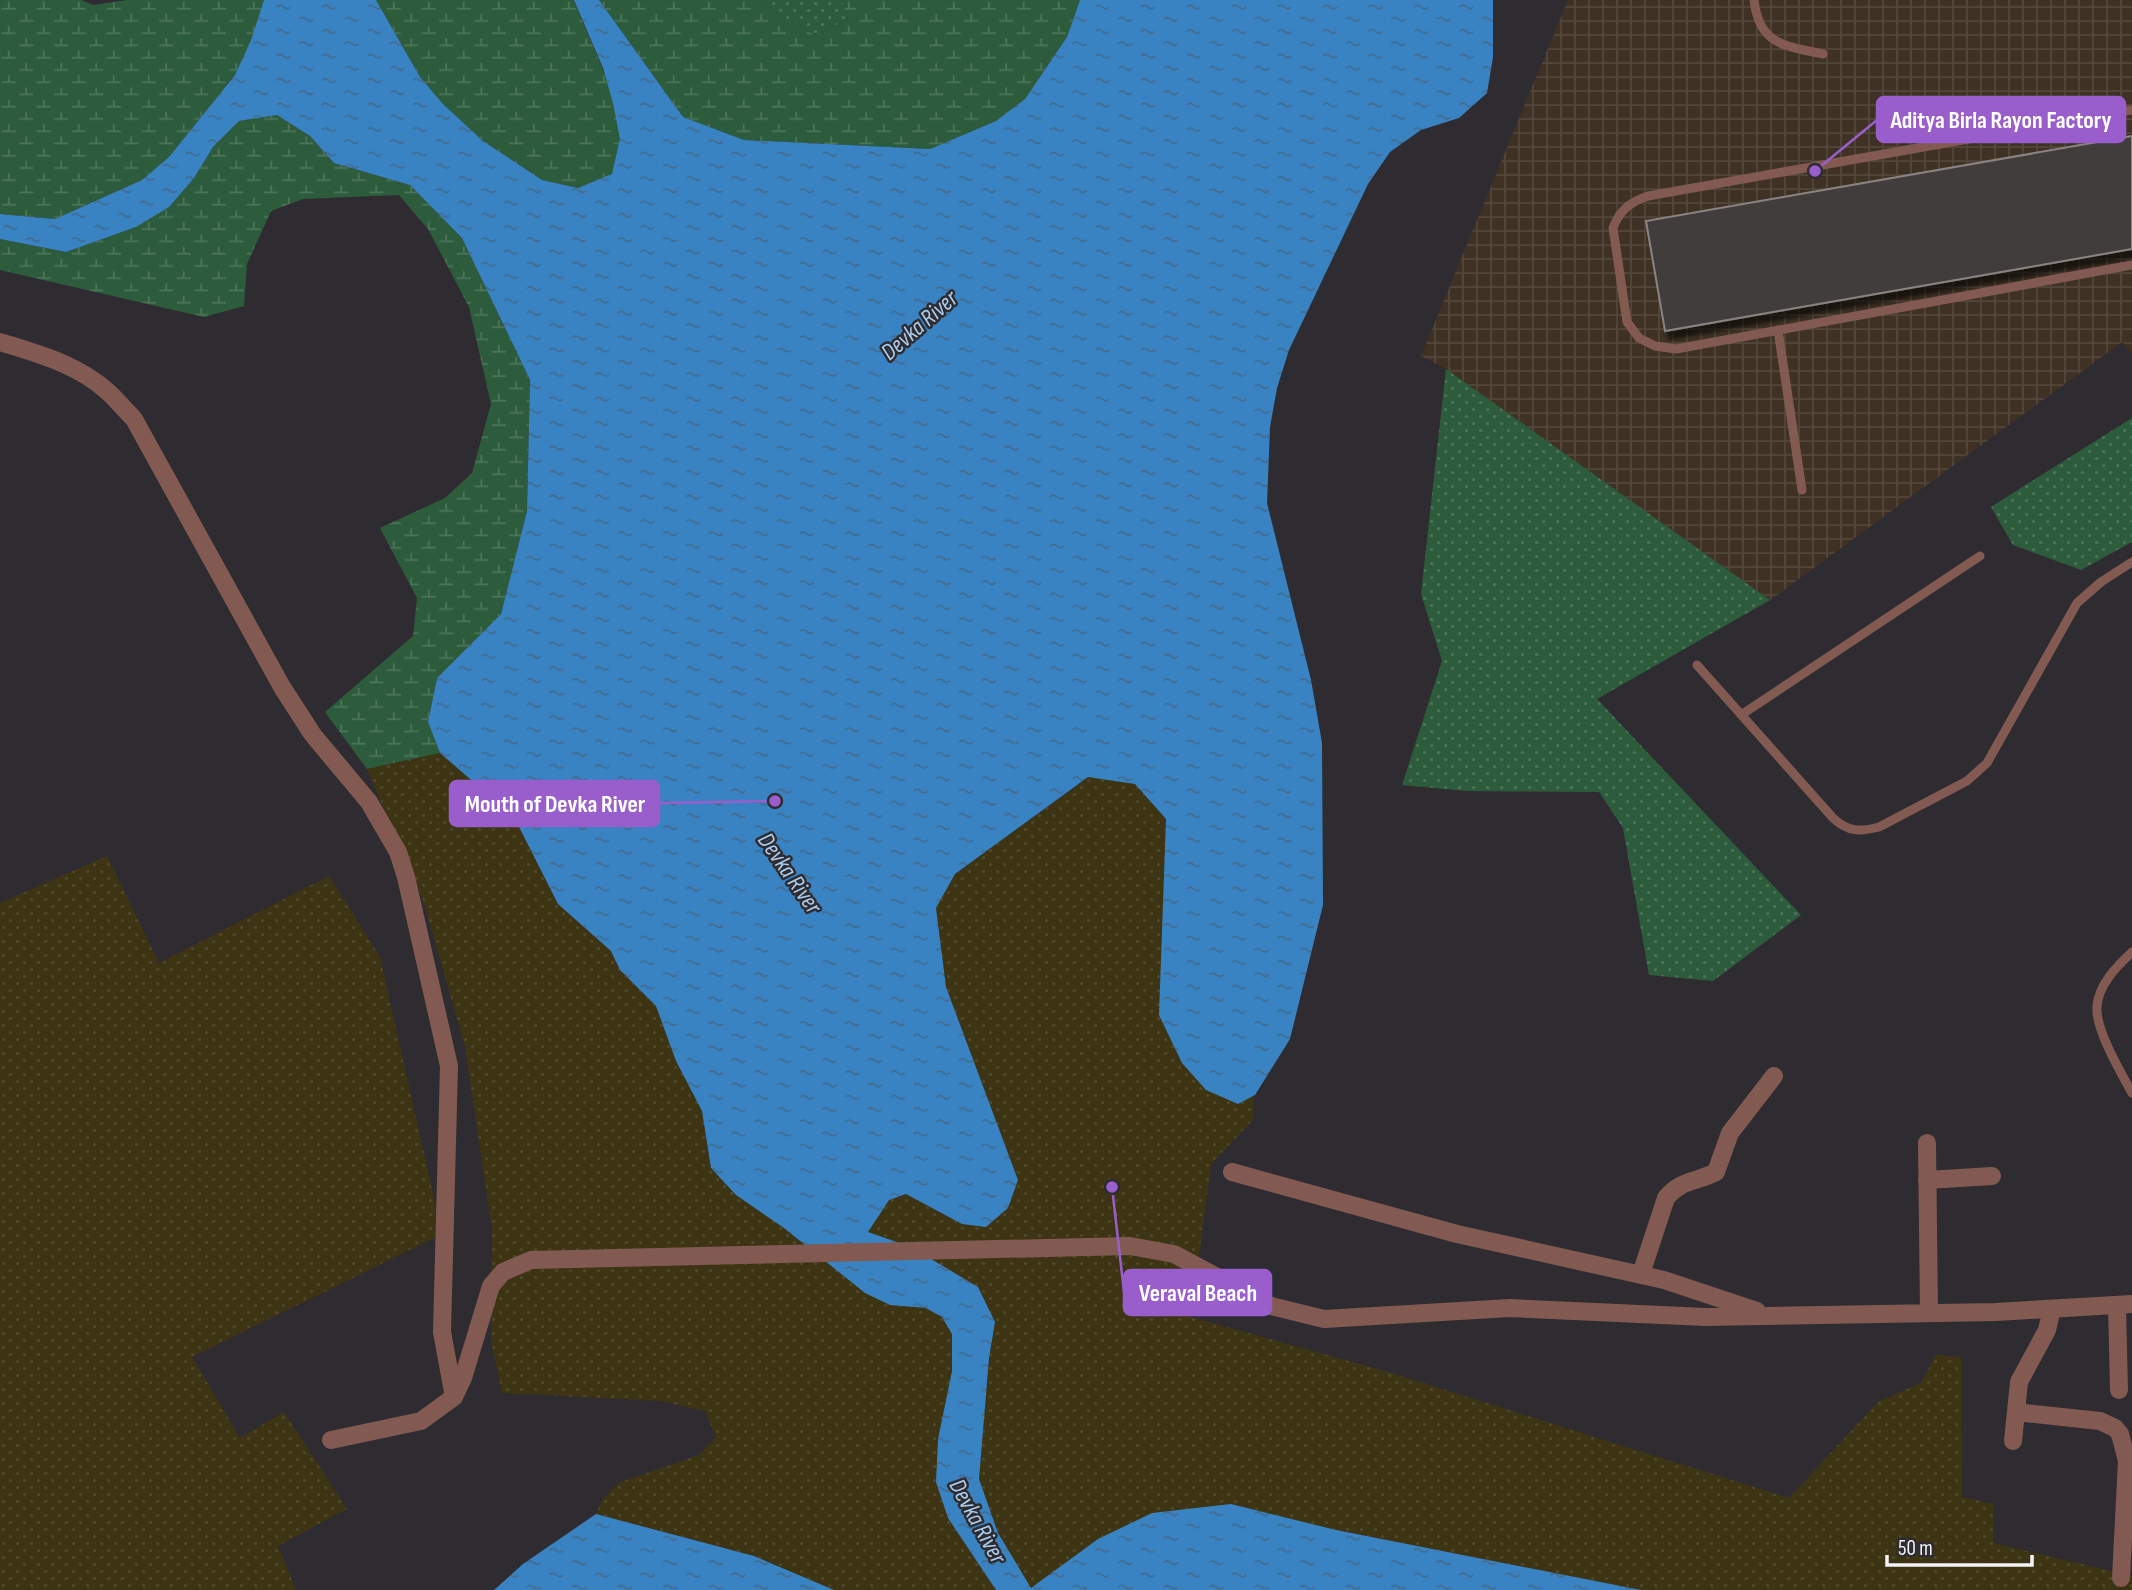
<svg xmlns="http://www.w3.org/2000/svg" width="2132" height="1590" viewBox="0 0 2132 1590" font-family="'Sofia Sans Condensed',sans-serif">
<defs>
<pattern id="industrial-grid" width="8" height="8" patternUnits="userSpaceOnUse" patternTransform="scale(1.75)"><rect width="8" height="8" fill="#3f3224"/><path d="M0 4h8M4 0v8" fill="none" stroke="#52463a"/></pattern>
<pattern id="grass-dots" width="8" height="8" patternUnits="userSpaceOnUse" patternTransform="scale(1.75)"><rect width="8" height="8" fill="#2d5c3c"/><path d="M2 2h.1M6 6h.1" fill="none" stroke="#4c7459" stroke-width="1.8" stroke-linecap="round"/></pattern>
<pattern id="wetland-marsh" width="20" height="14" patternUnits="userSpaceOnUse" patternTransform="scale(1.75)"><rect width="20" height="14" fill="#2d5c3c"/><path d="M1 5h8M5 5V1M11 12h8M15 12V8" fill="none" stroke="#4c7459"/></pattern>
<pattern id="sand-dots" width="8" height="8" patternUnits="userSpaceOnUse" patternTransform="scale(1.75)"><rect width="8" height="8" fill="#3d3414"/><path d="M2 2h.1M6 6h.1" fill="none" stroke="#50482b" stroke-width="1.8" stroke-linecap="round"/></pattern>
<pattern id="water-ripples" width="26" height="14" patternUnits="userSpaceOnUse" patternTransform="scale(1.75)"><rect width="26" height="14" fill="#3a83c2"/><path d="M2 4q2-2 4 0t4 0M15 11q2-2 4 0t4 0" fill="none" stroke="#406c92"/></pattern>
<filter id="shadow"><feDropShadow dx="4.5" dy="8" stdDeviation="2" flood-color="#0009"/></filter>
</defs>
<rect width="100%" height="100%" fill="#2e2c30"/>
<path fill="url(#industrial-grid)" d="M1568,0H2132V353L2122,342L1770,600L1446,369L1421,356Z"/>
<path fill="url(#grass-dots)" d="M761,0H842L848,19L816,35L782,17Z
M1446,369L1770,600L1597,699L1801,915L1713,981L1649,975L1623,828L1599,792L1467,791L1402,785L1442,661L1421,594Z
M2132,418V542L2081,570L2013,545L1991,507Z"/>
<path fill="url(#wetland-marsh)" d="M0,0H81L93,5L127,0H264L251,40L235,75L169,157L142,180L55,219L0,214Z
M376,0H574C591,44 616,89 620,137C621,148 615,163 612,175L578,188L542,180L483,141L443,104L420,77Z
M599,0H761L782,17L816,35L848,19L842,0H1080L1067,37L1025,99L996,121L930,149L744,140L683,117Z
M277,115L310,136L334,163L410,185L462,238L530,380L527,511L501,614L437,678L428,722L440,753L367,769L325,712L413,636L417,598L380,528L445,498L472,473L491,404L469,307L428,229L399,195L303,199L271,211L247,264L244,306L204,317L0,270V239L66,252L136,227L194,178L213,147L239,121Z"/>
<path fill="url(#sand-dots)" d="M440,753L514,817L558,904L611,951L620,970L656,1006L676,1061L702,1111L711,1168L736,1195L784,1228L828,1264L890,1305L926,1308L942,1317L952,1334V1371L938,1439L948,1518L996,1590H834L754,1556L596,1514L602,1500L618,1483L699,1455L716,1437L705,1411L660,1401L502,1393L491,1341L492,1229L465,1047L424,903L367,769Z
M1089,777L1135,784L1166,819L1163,926L1238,1104L1254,1095L1253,1120L1211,1164L1191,1317L1385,1371L1789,1498L1879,1401L1921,1383L1936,1355L1961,1357L1962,1497L1993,1504V1543L2132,1576V1590H1641L1336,1530L1231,1504L1098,1539L1031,1589L998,1533L979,1479L989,1358L995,1322L978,1287L868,1232L889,1200L906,1194L962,1224L1018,1180L946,987L936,908L955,874Z
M107,856L159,963L329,876L380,957L442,1234L192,1357L240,1438L284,1412L347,1509L278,1546L296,1590H0V903Z"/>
<path fill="url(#water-ripples)" d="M264,0H376L420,77L443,104L483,141L542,180L578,188L612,174L620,139L613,103L603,68L574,0H599L683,117L744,140L930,149L996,121L1025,99L1067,37L1080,0H1493V57L1487,93L1459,118L1421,130L1390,152L1368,184L1289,350L1277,388L1270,427L1267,503L1311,680L1322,743L1323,905L1290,1039L1255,1095L1238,1104L1206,1090L1182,1063L1159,1015L1166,819L1135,784L1088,777L955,874L936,908L946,987L1018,1180L1008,1208L986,1227L962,1224L906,1194L889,1200L868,1232L911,1247L978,1287L995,1322L989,1358L979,1479L998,1533L1031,1588L1098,1539L1152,1513L1231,1504L1336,1530L1641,1590H996L948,1518L936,1482L938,1439L952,1371V1334L942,1317L926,1308L890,1305L865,1293L784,1228L736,1195L711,1168L702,1111L676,1061L656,1006L620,970L611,951L558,904L514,817L440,753L428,722L437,678L501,614L527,511L530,380L462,238L410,185L334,163L310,136L277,115L239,121L213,147L194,178L169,207L136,227L66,252L0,239V214L55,219L142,180L169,157L235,75L251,40Z
M596,1514L754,1556L834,1590H494L523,1564Z"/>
<path fill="#433e3d" stroke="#898382" stroke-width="2" filter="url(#shadow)" d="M2132,136V249L1665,331L1646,221Z"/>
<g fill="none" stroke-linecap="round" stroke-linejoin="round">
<path stroke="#825a52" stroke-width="9" d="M1754,0C1759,45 1785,46 1823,54
M2132,110L1648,196C1630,202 1619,211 1613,228L1627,322L1639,338L1655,346L1676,349L2132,265
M1778,330L1802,490
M1697,665L1833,818C1848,832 1860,832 1879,827L1967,781L1987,763L2077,603L2101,582L2132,562
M1741,715L1980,556
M2132,952C2117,966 2098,985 2097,1007C2095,1029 2121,1073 2132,1093"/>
<path stroke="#825a52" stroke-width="18" d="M0,342C38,354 77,364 107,391C117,400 125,410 134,419L282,687L313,735L369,802L398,852L406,877L449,1066L442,1332L454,1397
M1927,1143L1929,1313
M1232,1172L1457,1234L1664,1280L1757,1311
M1927,1180L1992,1176
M1641,1274L1666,1198C1680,1180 1697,1182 1716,1172L1730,1133L1774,1076
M2117,1306L2119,1390
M2016,1412L2100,1421L2115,1428L2120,1434L2127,1461L2121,1578
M331,1440L421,1421L454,1397L463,1378L491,1286L503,1272L531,1260L1130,1246L1174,1254L1271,1306L1324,1319L1510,1308L1705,1317L1996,1312L2132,1304
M2013,1441L2019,1382L2047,1330L2052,1309"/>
</g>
<g text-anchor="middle" stroke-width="5" stroke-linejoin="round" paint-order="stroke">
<g font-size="24" font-style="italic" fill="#abcef0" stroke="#2e2c30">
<text transform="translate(919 325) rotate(-41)" y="8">Devka River</text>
<text transform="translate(790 873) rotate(55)" y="8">Devka River</text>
<text transform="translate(978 1521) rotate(61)" y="8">Devka River</text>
</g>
</g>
<path fill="none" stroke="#995ecc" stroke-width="2.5" d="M1815 171L1877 120M775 801L659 803M1112 1187L1124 1292"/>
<g fill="#995ecc" stroke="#2e2c30" stroke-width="2.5">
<circle cx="1815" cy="171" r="7"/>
<circle cx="775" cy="801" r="7"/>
<circle cx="1112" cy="1187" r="7"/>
</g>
<g fill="#995ecc" stroke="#995ecc" stroke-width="2.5">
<rect x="1877" y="97" width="248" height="45" rx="7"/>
<rect x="450" y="781" width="209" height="45" rx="7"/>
<rect x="1124" y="1270" width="147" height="45" rx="7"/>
</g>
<g font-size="24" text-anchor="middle" font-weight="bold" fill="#fff">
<text x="2001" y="128">Aditya Birla Rayon Factory</text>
<text x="555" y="812">Mouth of Devka River</text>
<text x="1198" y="1301">Veraval Beach</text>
</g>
<path d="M1887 1555v10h145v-10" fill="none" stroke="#f3f2f5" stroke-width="3.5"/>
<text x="1898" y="1555" font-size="21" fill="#f3f2f5" stroke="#2e2c30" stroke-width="5" paint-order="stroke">50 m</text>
</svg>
